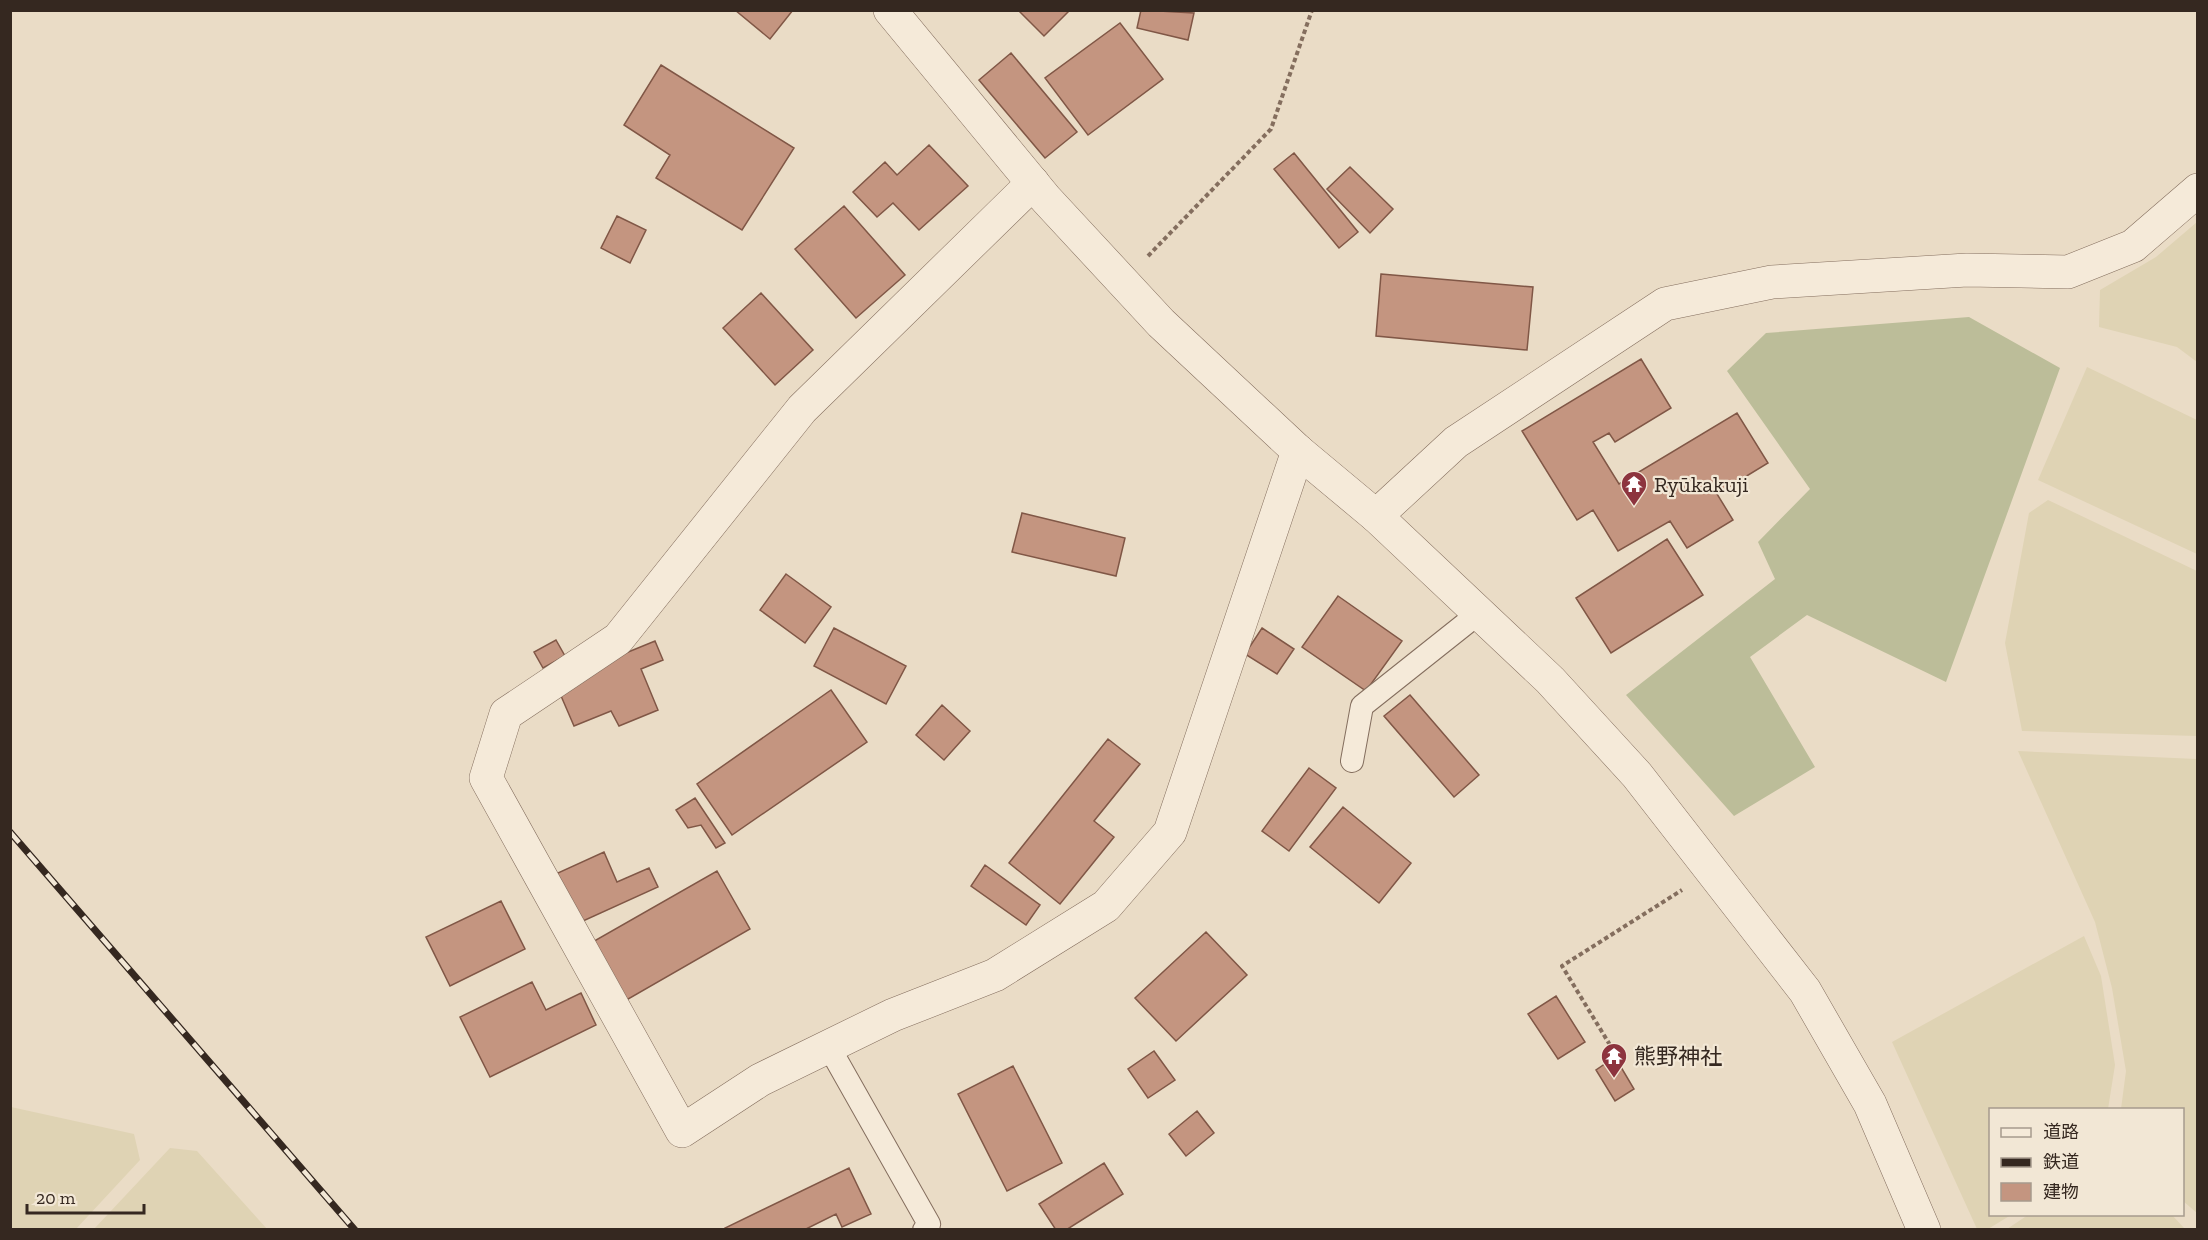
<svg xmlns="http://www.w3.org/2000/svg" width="2208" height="1240" viewBox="0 0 2208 1240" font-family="'Zilla Slab','Noto Sans JP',serif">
<rect width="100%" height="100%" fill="#eadcc6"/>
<path fill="#dfd3b4" d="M2197,222V362L2177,347L2099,327L2100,290L2156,257Z
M2087,367L2197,420V554L2038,480Z
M2048,500L2197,571V736L2022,731L2005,643L2029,513Z
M2018,751L2197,759V1213L2183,1201L2182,1110L2121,1109L2126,1071L2112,988L2095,922Z
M2084,936L2101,976L2115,1065L2108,1109L1990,1110V1214L2011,1215L1988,1229H1977L1892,1042Z
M11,1107L134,1134L140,1160L76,1229H11Z
M170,1148L197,1151L267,1229H94Z
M2028,1215H2172L2185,1229H2007Z"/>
<path fill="#bcbd99" d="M1969,317L2060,368L1946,682L1807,615L1750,657L1815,767L1734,816L1626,695L1775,579L1758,542L1810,489L1727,371L1766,333Z"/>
<path fill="#c49580" stroke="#805746" stroke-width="1.5" d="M735,10H793L770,39Z
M1018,10H1070L1044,36Z
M1141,10L1194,13L1188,40L1137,28Z
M1120,23L1163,79L1088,135L1045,78Z
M1011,53L1077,132L1045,158L979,80Z
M661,65L794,148L742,230L656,178L670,155L624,125Z
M929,145L968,186L919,230L893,203L877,217L853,192L885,162L897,175Z
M1294,153L1358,232L1339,248L1274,169Z
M1350,167L1393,209L1370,233L1327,189Z
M844,206L905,275L856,318L795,249Z
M617,216L646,230L630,263L601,248Z
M1381,274L1533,287L1527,350L1376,336Z
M761,293L813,350L775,385L723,328Z
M1641,359L1671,408L1615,442L1609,433L1593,442L1619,484L1737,413L1768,463L1717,494L1733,520L1687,548L1670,521L1618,551L1593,510L1577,520L1522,431Z
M1022,513L1125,538L1116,576L1012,552Z
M1667,539L1703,595L1611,653L1576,598Z
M786,574L831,607L805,643L760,610Z
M1338,596L1402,641L1366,691L1302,647Z
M834,628L906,666L886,704L814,666Z
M1262,628L1294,649L1277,674L1245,654Z
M556,640L565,656L543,668L534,652Z
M655,641L663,660L641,669L658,710L619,726L611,711L574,726L555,682Z
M831,690L867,742L732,835L697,784Z
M1410,695L1479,775L1454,797L1384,716Z
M942,705L970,731L944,760L916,735Z
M1108,739L1140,764L1094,821L1114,837L1060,904L1009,863Z
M1309,768L1336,788L1289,851L1262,831Z
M695,798L725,843L716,848L701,825L688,828L676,810Z
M1343,807L1411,863L1379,903L1310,847Z
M604,852L617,882L649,868L658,887L572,926L549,877Z
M985,865L1040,905L1026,925L971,886Z
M717,871L750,929L623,1002L589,944Z
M501,901L525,949L450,986L426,937Z
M1206,932L1247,975L1176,1041L1135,998Z
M532,982L546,1010L581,993L596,1025L490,1077L460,1017Z
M1556,996L1585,1042L1558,1059L1528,1014Z
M1154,1051L1175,1080L1148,1098L1128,1069Z
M1615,1057L1634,1089L1615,1101L1596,1070Z
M1013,1066L1062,1163L1007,1191L958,1094Z
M1197,1111L1214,1133L1186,1156L1169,1134Z
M1104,1163L1123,1194L1066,1230H1056L1039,1204Z
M849,1168L871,1214L842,1227L836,1214L804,1230H726L725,1228Z"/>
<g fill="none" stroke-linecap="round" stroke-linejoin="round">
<g stroke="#846e5e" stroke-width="24">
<path id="service" d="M1352,761L1362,706L1479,613
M829,1047L929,1224L924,1230"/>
</g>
<g stroke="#846e5e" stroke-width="34">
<path id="minor" d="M1033,183L802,409L618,639L506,714L486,778L682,1131L760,1080L893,1015L995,975L1106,906L1170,832L1298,451
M1376,516L1456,442L1665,304L1772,282L1967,270L2068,272L2133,246L2198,190"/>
</g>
<g stroke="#846e5e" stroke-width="34">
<path id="tertiary" d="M890,10L1046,199L1161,323L1298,451L1376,516L1550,680L1637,775L1805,991L1870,1104L1924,1230"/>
</g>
<path stroke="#846e5e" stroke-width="4" stroke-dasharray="4.5 3" stroke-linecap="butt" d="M1148,256L1271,129L1312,10
M1610,1045L1562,966L1682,890"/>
<use href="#service" stroke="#f5ead9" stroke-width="22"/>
<use href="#minor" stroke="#f5ead9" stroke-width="33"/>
<use href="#tertiary" stroke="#f5ead9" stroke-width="33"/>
<g stroke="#352820" stroke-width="7">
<path id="rail" d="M10,832L355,1230"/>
</g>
<use href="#rail" stroke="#f2e7d5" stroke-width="4.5" stroke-dasharray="14" stroke-linecap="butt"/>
</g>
<defs>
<g id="temple-pin" transform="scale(1.35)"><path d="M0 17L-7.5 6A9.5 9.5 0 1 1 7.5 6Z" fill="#8d343e" stroke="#f2e7d5"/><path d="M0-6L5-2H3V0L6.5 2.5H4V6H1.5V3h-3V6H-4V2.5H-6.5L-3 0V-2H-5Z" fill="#fff"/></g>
</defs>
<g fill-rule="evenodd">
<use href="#temple-pin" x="1634" y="484"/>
<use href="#temple-pin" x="1614" y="1056"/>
</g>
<g text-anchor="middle" stroke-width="4.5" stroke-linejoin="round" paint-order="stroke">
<g font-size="22" fill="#352820" stroke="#f2e7d5" text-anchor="start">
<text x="1654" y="492">Ryūkakuji</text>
<text x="1634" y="1064">熊野神社</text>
</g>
</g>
<rect width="2208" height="1240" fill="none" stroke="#352820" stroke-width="24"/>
<rect x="1989" y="1108" width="195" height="108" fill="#f2e7d5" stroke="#a69b8d" stroke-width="1.5"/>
<rect x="2001" y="1128" width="30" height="9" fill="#f5ead9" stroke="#a69b8d" stroke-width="1.5"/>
<text x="2043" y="1138" font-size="18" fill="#352820">道路</text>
<rect x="2001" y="1158" width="30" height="9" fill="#352820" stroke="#a69b8d" stroke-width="1.5"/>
<text x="2043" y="1168" font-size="18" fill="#352820">鉄道</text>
<rect x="2001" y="1183" width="30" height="18" fill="#c49580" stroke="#a69b8d" stroke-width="1.5"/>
<text x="2043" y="1198" font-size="18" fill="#352820">建物</text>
<path d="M27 1204v9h117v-9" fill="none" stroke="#352820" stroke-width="3"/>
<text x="36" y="1204" font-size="18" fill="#352820" stroke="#f2e7d5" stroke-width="4.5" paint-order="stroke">20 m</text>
</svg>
